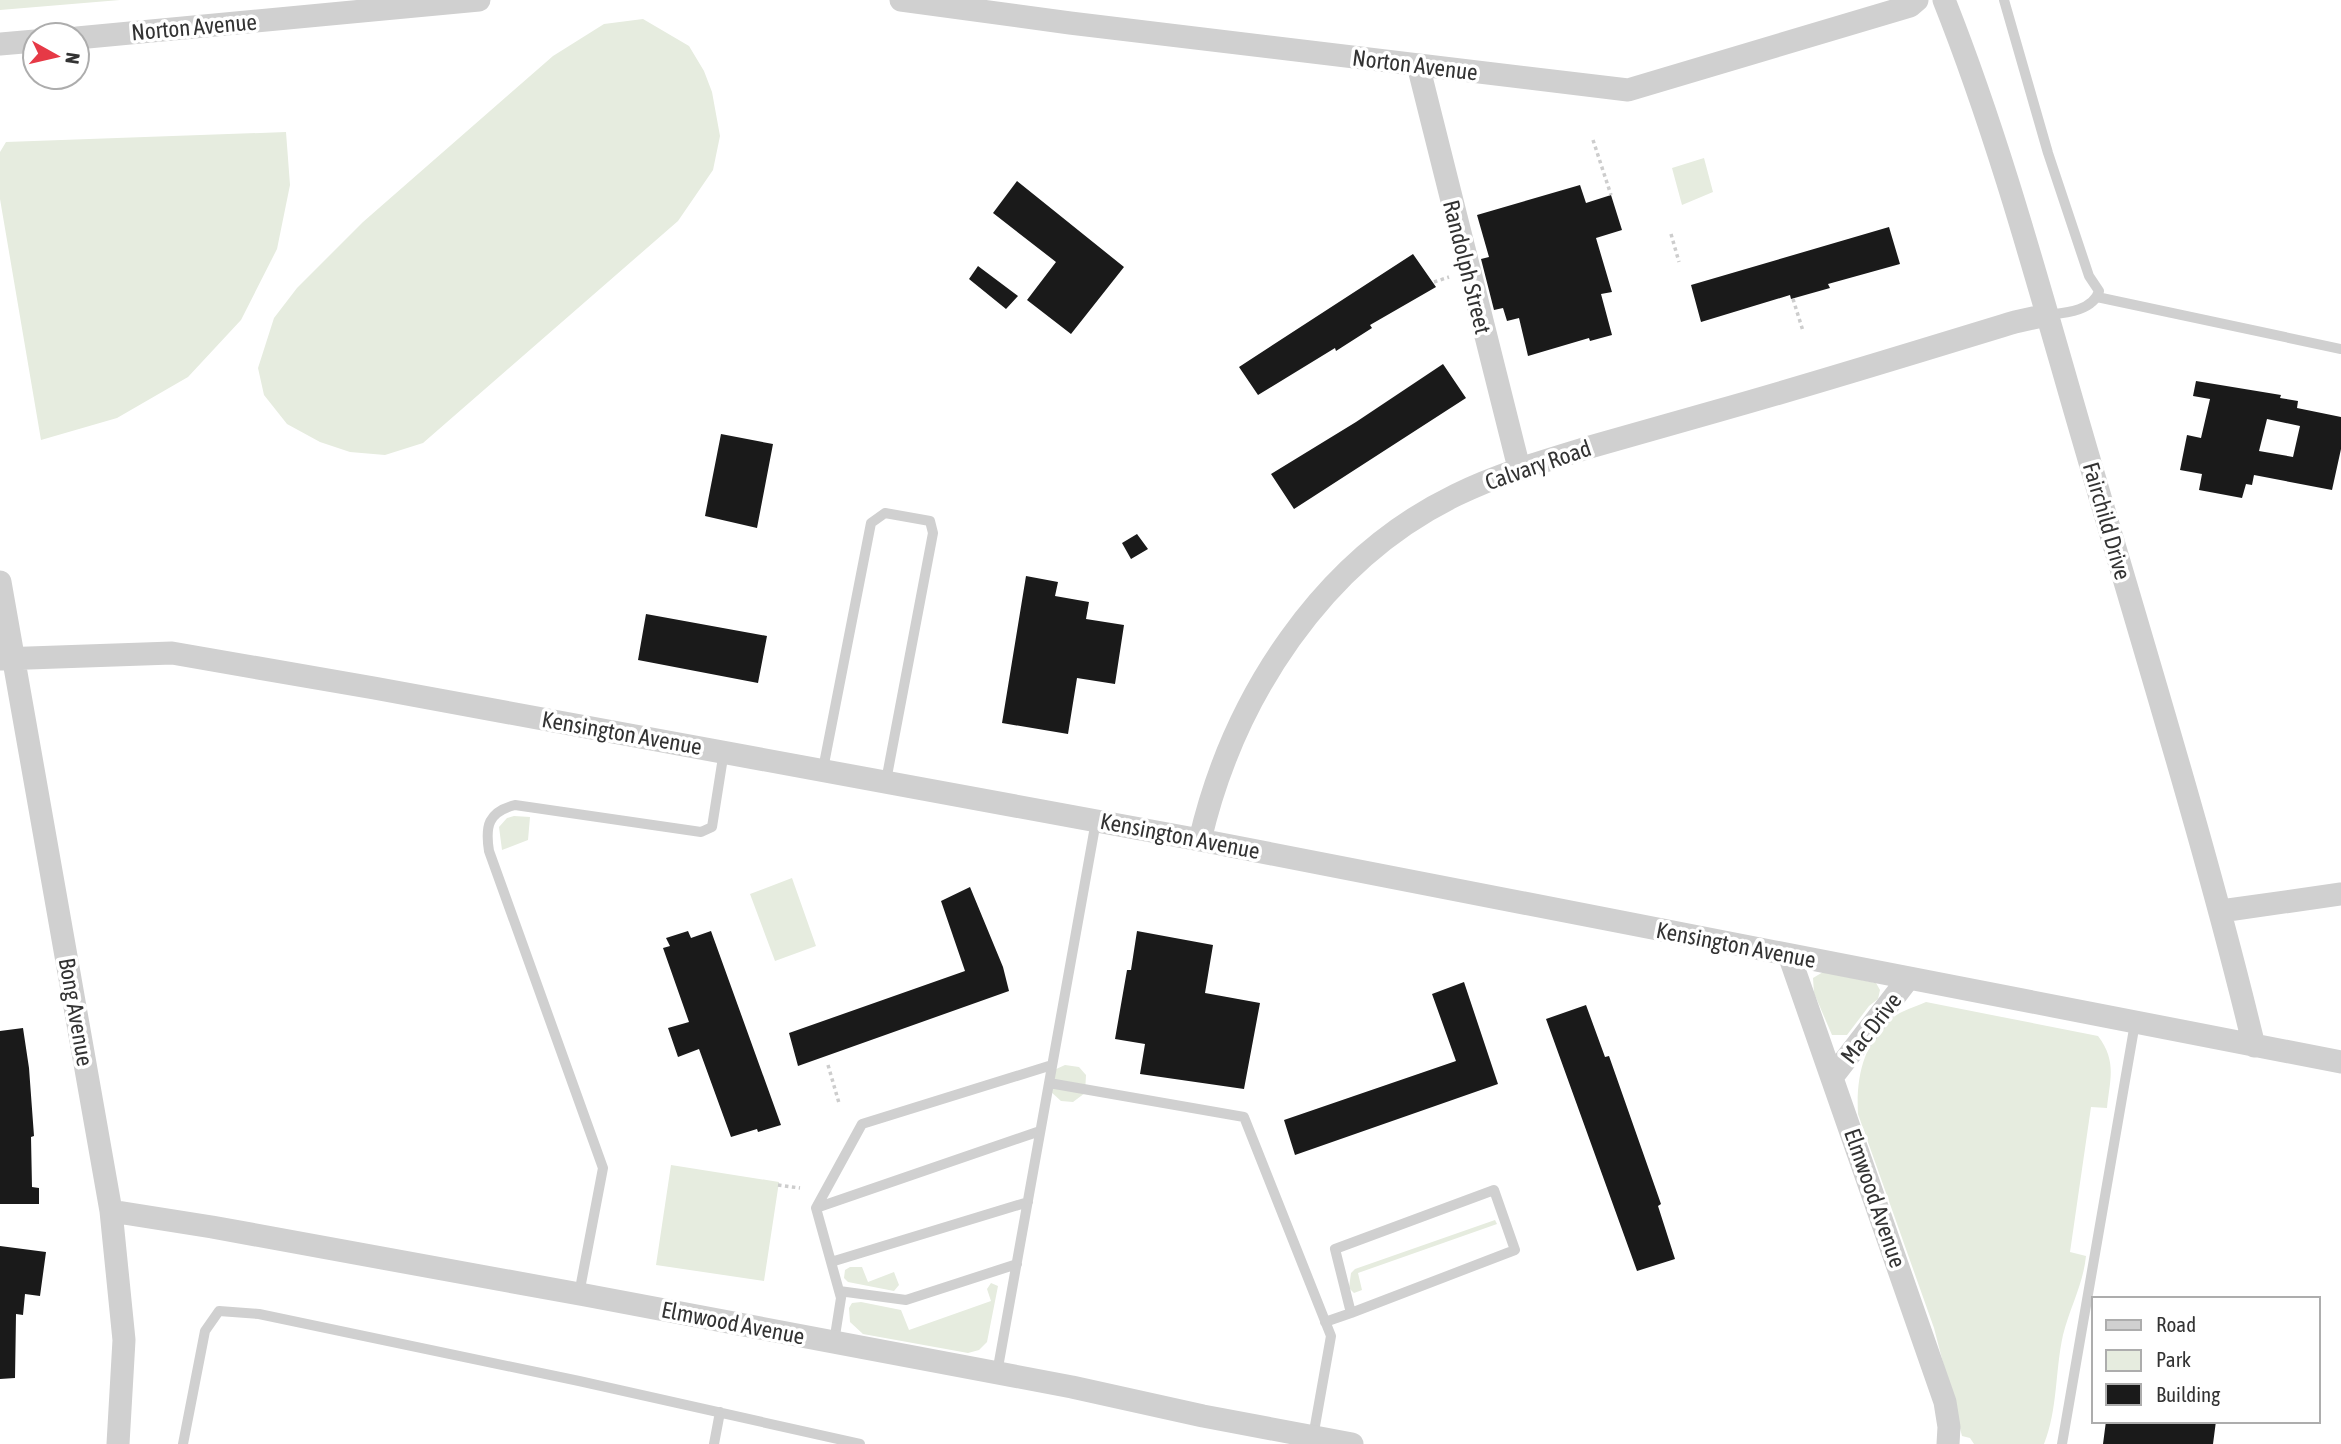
<svg xmlns="http://www.w3.org/2000/svg" width="2341" height="1444" viewBox="0 0 2341 1444" font-family="'Asap Condensed',sans-serif">
<rect width="100%" height="100%" fill="#fff"/>
<path fill="#e6ecdf" d="M0,0H120L0,10Z
M643,19L689,46L704,71L712,92L720,136L713,170L678,221L423,443L385,455L350,452L320,442L287,424L264,395L258,368L274,318L297,288L363,222L553,56L604,24Z
M286,132L290,185L277,249L241,320L188,377L117,418L41,440L0,199V152L6,142Z
M1704,158L1713,192L1682,205L1672,168Z
M514,816L530,817L528,840L502,850L499,827L507,818Z
M792,878L816,946L775,961L750,894Z
M1823,972L1876,983L1880,990L1878,999L1869,1006L1847,1035H1832L1814,993L1813,978Z
M1926,1002L2098,1036C2117,1061 2110,1079 2107,1108L2091,1107L2070,1252L2086,1256C2083,1285 2070,1307 2063,1335C2055,1371 2058,1409 2044,1444H1974L1970,1438L1962,1436L1934,1328L1858,1114C1856,1078 1863,1044 1891,1019C1900,1011 1915,1007 1926,1002Z
M1065,1065L1079,1067L1086,1075L1085,1093L1073,1102L1061,1101L1050,1091L1054,1070Z
M671,1165L779,1182L764,1281L656,1265Z
M1495,1220L1497,1224L1358,1273L1362,1290L1354,1293L1349,1288L1351,1273L1355,1269Z
M850,1267H862L868,1282L894,1272L899,1285L894,1291L848,1282L844,1278L845,1270Z
M991,1283L998,1286L987,1342L979,1350L968,1353L863,1334L850,1322L849,1308L852,1303L861,1302L901,1310L909,1330L991,1301L987,1289Z"/>
<path fill="#1a1a1a" fill-rule="evenodd" d="M1017,181L1124,267L1071,334L1027,300L1056,262L993,213Z
M1580,185L1586,203L1611,195L1622,230L1596,238L1612,292L1601,294L1612,335L1590,341L1589,338L1528,356L1519,318L1507,321L1503,308L1494,310L1481,259L1489,257L1477,215Z
M1889,227L1900,264L1828,284L1830,288L1791,299L1790,295L1701,322L1691,285Z
M1413,254L1436,287L1370,325L1372,328L1336,351L1335,348L1258,395L1239,367Z
M978,266L1018,296L1006,309L969,279Z
M1443,364L1466,398L1294,509L1271,474L1356,422Z
M2196,381L2281,395L2280,398L2298,401L2297,408L2341,417V449L2332,490L2254,475L2252,485L2246,484L2242,498L2199,490L2202,474L2180,470L2187,435L2201,438L2210,399L2193,396ZM2267,419L2300,426L2293,457L2259,451Z
M721,434L773,444L757,528L705,516Z
M1137,534L1148,549L1131,559L1122,543Z
M1026,576L1058,582L1055,596L1089,602L1086,619L1124,625L1115,684L1077,678L1068,734L1002,723Z
M646,614L767,636L758,683L638,660Z
M970,887L1003,967L1009,991L798,1066L789,1033L965,971L941,901Z
M688,931L691,938L711,931L781,1125L758,1132L757,1129L731,1137L699,1049L678,1057L668,1028L689,1022L663,948L670,946L666,938Z
M1137,931L1213,945L1205,993L1260,1003L1244,1089L1140,1074L1145,1044L1115,1039L1127,970H1131Z
M1464,982L1498,1084L1295,1155L1284,1120L1456,1061L1432,994Z
M1586,1005L1605,1057L1609,1056L1661,1204L1658,1206L1675,1259L1637,1271L1546,1019Z
M23,1028L29,1068L34,1136L31,1137L32,1187L39,1188V1204H0V1031Z
M0,1246L46,1252L40,1296L25,1294L23,1315L16,1314L15,1378L0,1379Z
M2106,1421H2216L2213,1444H2103Z"/>
<g fill="none" stroke-linecap="round" stroke-linejoin="round">
<path stroke="#cdcdcd" stroke-width="3.5" stroke-dasharray="3.5 3.5" stroke-linecap="butt" d="M1593,140L1611,195
M1671,234L1679,262
M1434,282L1449,277
M1793,299L1803,331
M828,1065L839,1103
M778,1185L800,1188"/>
<path stroke="#d0d0d0" stroke-width="10" d="M2004,0L2048,153L2089,276L2099,291C2093,311 2065,313 2047,315
M2097,297L2341,349
M823,769L871,523L885,513L930,521L933,533L886,781
M1049,1083L1244,1117L1331,1336L1313,1437
M816,1208L1040,1131
M831,1262L1028,1202
M839,1291L906,1300L1017,1264
M579,1294L603,1168L489,851C485,826 488,812 515,805L701,832L712,827L724,751
M1325,1322L1351,1313L1515,1250L1494,1190L1335,1249L1351,1313
M834,1342L841,1298L816,1208L862,1124L1052,1065
M997,1373L1096,821
M183,1444L205,1331L219,1311L259,1314L579,1381L860,1444
M714,1444L720,1412
M2062,1444L2135,1023"/>
<path stroke="#d0d0d0" stroke-width="23" d="M901,0L1070,23L1628,90L1910,6L1917,0
M1944,0C2004,151 2045,310 2091,466C2147,659 2207,851 2254,1046
M77,38L479,0
M0,44L35,41
M1418,65L1519,468
M0,582L111,1211L124,1340L118,1444
M0,659L172,653L374,688L1200,840L2341,1062
M1200,840C1233,698 1322,560 1456,495C1499,474 1544,461 1590,447C1632,435 1674,423 1717,411C1817,383 1916,352 2015,322L2047,315
M2221,911L2341,894
M1789,955L1945,1402L1949,1427L1948,1444
M1833,1076L1908,979
M111,1211L212,1227L585,1295L1072,1387L1203,1416L1352,1444"/>
</g>
<g text-anchor="middle" stroke-width="7" stroke-linejoin="round" paint-order="stroke">
<g font-size="23" fill="#333" stroke="#fff">
<text transform="translate(194 27) rotate(-5)" y="8">Norton Avenue</text>
<text transform="translate(1415 65) rotate(7)" y="8">Norton Avenue</text>
<text transform="translate(1467 267) rotate(76)" y="8">Randolph Street</text>
<text transform="translate(1538 465) rotate(-19)" y="8">Calvary Road</text>
<text transform="translate(2107 521) rotate(74)" y="8">Fairchild Drive</text>
<text transform="translate(622 733) rotate(10)" y="8">Kensington Avenue</text>
<text transform="translate(1180 836) rotate(11)" y="8">Kensington Avenue</text>
<text transform="translate(1736 945) rotate(11)" y="8">Kensington Avenue</text>
<text transform="translate(76 1012) rotate(80)" y="8">Bong Avenue</text>
<text transform="translate(1871 1028) rotate(-52)" y="8">Mac Drive</text>
<text transform="translate(1875 1198) rotate(71)" y="8">Elmwood Avenue</text>
<text transform="translate(733 1323) rotate(11)" y="8">Elmwood Avenue</text>
</g>
</g>
<rect x="2092" y="1297" width="228" height="126" fill="#ffffff" stroke="#adadad" stroke-width="2"/>
<rect x="2106" y="1320" width="35" height="10" fill="#d0d0d0" stroke="#adadad" stroke-width="2"/>
<text x="2156" y="1332" font-size="21" fill="#333333">Road</text>
<rect x="2106" y="1350" width="35" height="21" fill="#e6ecdf" stroke="#adadad" stroke-width="2"/>
<text x="2156" y="1367" font-size="21" fill="#333333">Park</text>
<rect x="2106" y="1384" width="35" height="21" fill="#1a1a1a" stroke="#adadad" stroke-width="2"/>
<text x="2156" y="1402" font-size="21" fill="#333333">Building</text>
<g transform="translate(56 56) rotate(98)"><circle r="33" fill="#ffffff" stroke="#adadad" stroke-width="2"/>
<path d="M0-5L12 26L0 18L-12 26Z" fill="#e63946"/>
<text y="-10" font-size="19" font-weight="bold" text-anchor="middle" fill="#333333">N</text>
</g>
</svg>
